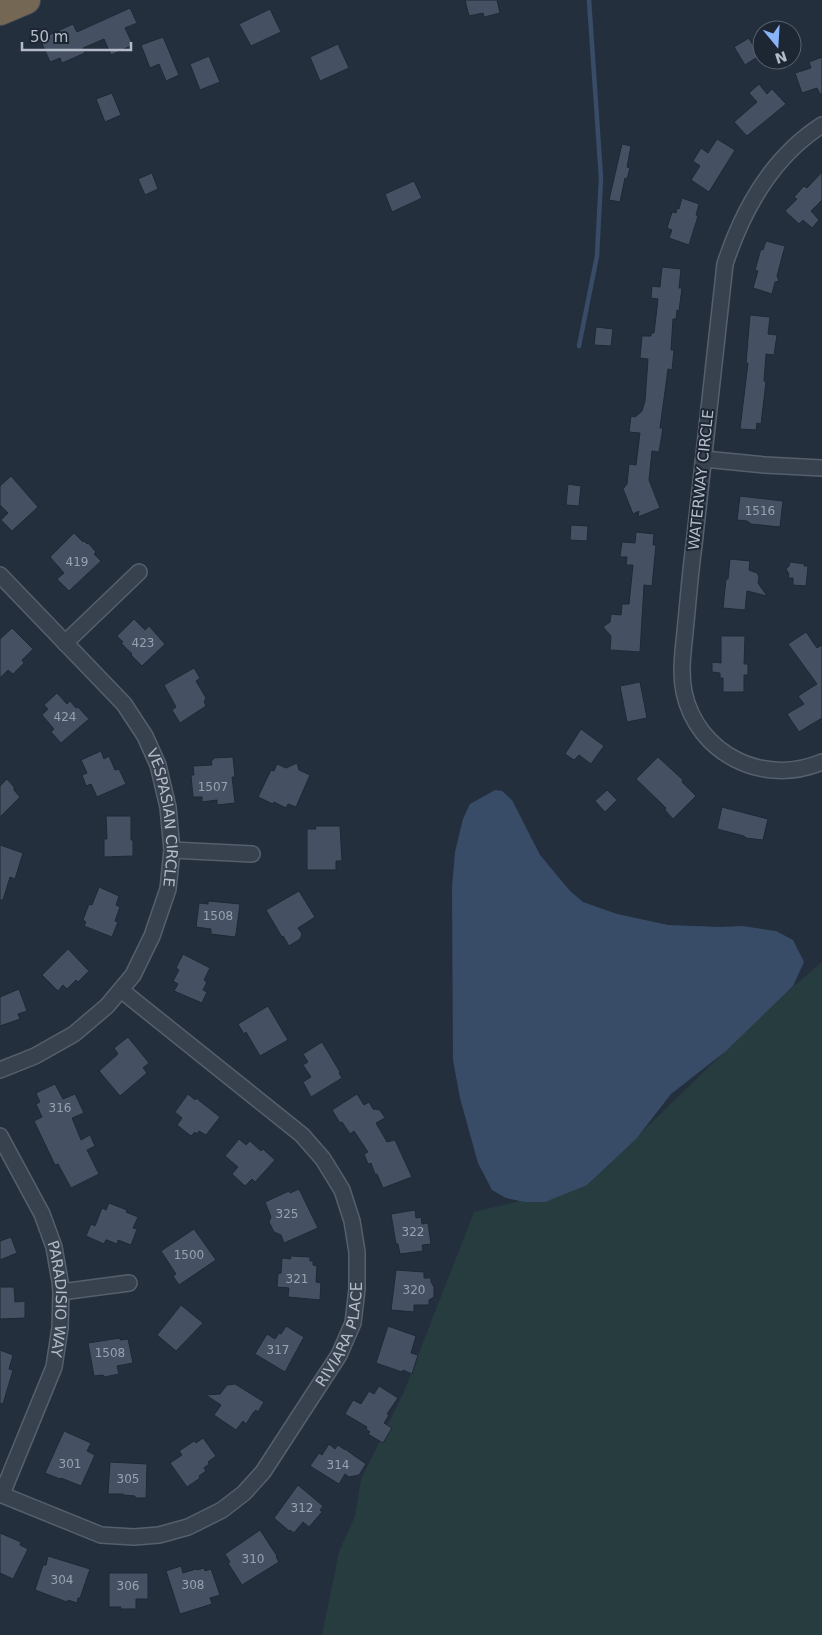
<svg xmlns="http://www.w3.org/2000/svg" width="822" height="1635" viewBox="0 0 822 1635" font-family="'DejaVu Sans',sans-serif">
<rect width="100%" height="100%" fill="#242f3e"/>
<path fill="#263c3f" d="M822,962V1635H322L339,1552L355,1516L361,1479L403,1394L474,1212L587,1185L781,997Z"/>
<path fill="#394c67" d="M495,790L502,791L512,800L540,855L570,891L583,902L617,914L668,925L720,927L742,926L776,931L793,940L804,962L793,986L726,1051L671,1094L636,1139L587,1185L545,1202H525L506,1198L492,1190L478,1163L460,1098L453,1060L452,888L455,852L463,819L470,804Z"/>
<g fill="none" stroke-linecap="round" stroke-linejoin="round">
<path stroke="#394c67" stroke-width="4.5" d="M579,346L597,256L601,178L589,0"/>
</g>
<path fill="#455162" stroke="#1f2835" d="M465,0H497L500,13L484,17L483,13L469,16Z
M130,8L137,23L125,28L133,45L111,55L104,39L83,48L85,53L62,63L60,58L50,62L40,39L73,24L77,32Z
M270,9L281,32L251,46L239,24Z
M163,37L179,75L166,81L159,64L150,68L141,45Z
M749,38L759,56L745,65L734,47Z
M338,44L349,68L320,81L310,57Z
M209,56L220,82L200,90L190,64Z
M822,57V94H820L817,88L802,93L795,73L811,68L809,62Z
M759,84L767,94L772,89L786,104L747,136L734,122L757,102L749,93Z
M112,93L121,115L105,122L96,99Z
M717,139L735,150L709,192L691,180L700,166L693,161L701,148L708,153Z
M622,144L631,146L627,167L630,168L627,179L625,178L620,202L609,200Z
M822,172V200L811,211L819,220L812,228L803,220L799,224L785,211L797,199L794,197L804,186L807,188Z
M152,173L158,189L145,195L138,179Z
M414,181L422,198L392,212L385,194Z
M682,198L699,204L696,215L698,216L689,245L669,238L672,230L667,228L672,212L676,213L677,208L679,209Z
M766,241L785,246L777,276L779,281L775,282L772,294L753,288L758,271L755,270L761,249L763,250Z
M662,267L681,269L679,288H682L679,311L677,310L676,319H673L671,350H674L672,370L668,369L660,428H663L659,452L652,451L649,480L660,508L638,517L639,511L633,514L623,489L627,484L629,464L636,465L640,433L629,432L631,416L635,417L642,411L645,401L648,359L640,358L642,336H651V333H654L658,299L651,298L652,286L660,287Z
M750,315L770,317L768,334L777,335L774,355L766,354L764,381L766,382L761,424L757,423L756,430L740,429L748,363H746Z
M596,327L613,329L611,346L594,345Z
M11,476L38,507L12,531L1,520L8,513L0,505V486Z
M568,484L581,486L579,506L566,505Z
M740,496L783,501L780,527L751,524L747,521L737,520Z
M571,525L588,526L587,541L570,540Z
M636,532L654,534L653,545H656L652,586L644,585L640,652L610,650L611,636L603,627L610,622L611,614L621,615L622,604H629L633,565H626L627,557H620L622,542L635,543Z
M74,533L83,542L84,541L87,544L88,543L96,552L94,554L101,561L69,591L57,579L64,573L50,557Z
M730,559L750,561L749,570L757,573L759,577L758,583L767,596L747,591L745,610L723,608L726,579H728Z
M790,562L805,564L804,566H808L806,586L793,585V578H788L789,574L786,569L789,566Z
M134,619L145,630L149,626L165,644L142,666L131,655L132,654L121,643L123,642L117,636Z
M12,628L33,649L22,660L24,663L13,674L8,670L0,678V639Z
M806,632L817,648L822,645V718L799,732L787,714L804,704L798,696L817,684L788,644Z
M721,636H745L744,664H748V675H744V692H723V678H720V673L712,672V662L721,663Z
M194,668L200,678L196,681L206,698L204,702L206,706L180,723L172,710L176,707L164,685Z
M640,682L647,718L627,722L620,686Z
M57,693L67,704L70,701L76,708L78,707L89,719L61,743L51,732L54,729L42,715L48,709L44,705Z
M581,729L604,746L591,764L579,755L574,760L565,754Z
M101,751L104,759L109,756L115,770L119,769L126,784L97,797L91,784L86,786L82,775L87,773L81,760Z
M233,757L235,777H232L235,803L217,805V800L202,802V797H193L191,775H194L193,766L212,765L211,760H213V758Z
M658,757L683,780L682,782L696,796L673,819L665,810L666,808L636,779Z
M297,763L299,770L310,775L296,807L288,804L286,808L274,802L273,804L258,797L271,770L274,771L277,764L286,768Z
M7,779L14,787V790L20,797L0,817V786Z
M607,790L617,800L605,812L595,801Z
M722,807L768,819L763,840L746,838L744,836L717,829Z
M106,816H131V840H133V856L104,857V839H107Z
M315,826H340L342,861H336V870H307V829H316Z
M0,845L23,853L15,879L10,877L3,900H0Z
M99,887L119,896L116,905L120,907L115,921L118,922L112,937L84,926L86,922L83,920L89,904L92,905Z
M299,891L315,917L298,928L302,934L300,939L289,946L283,936L282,937L266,910Z
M208,901L240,904L236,934L235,937L211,934V929L196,927L199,903L208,904Z
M68,949L89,971L78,982L76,980L67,989L63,985L58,991L42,975Z
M183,954L210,968L204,980L207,982L203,990L207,992L202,1003L174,991L178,984L173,981L179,970L176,968Z
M19,989L27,1011L18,1014L20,1019L0,1026V997Z
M268,1006L288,1040L260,1056L246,1032L244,1034L238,1024Z
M128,1037L149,1063L143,1068L147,1073L120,1096L99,1071L118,1054L114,1048Z
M322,1042L340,1072L339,1073L342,1078L311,1097L303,1082L311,1077L303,1065L308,1062L303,1054Z
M55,1084L63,1099L75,1094L84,1113L72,1118L81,1140L90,1135L95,1146L87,1150L99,1174L71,1188L58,1164L55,1165L34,1121L42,1117L36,1104L40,1102L36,1093Z
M188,1094L195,1100L196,1098L220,1117L206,1135L199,1131L197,1134L195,1132L191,1136L177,1125L182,1118L175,1112Z
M357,1094L364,1105L369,1102L373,1109L380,1110L385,1118L376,1123L387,1142L395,1140L412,1177L383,1188L377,1174H375L371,1163L368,1164L364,1154L368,1152L354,1131L350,1134L342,1122L340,1123L332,1110Z
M239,1139L246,1145L250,1141L261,1151L263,1149L275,1160L255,1182L252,1179L245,1186L232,1174L238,1167L225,1156Z
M299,1189L318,1228L284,1243L281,1235L274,1232L269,1222L271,1217L265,1202L289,1191L290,1193Z
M109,1203L127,1210L126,1212L138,1217L133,1228L137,1229L131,1245L118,1240L117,1244L107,1240H106L104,1244L86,1236L91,1224L95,1226L102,1208L106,1210Z
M415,1210L416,1218L421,1217L422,1224L428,1223L431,1244L422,1245L423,1251L400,1254L398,1244H396L391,1214Z
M194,1229L216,1260L179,1285L173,1276L176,1274L161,1251Z
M11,1237L17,1253L0,1260V1241Z
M290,1256L310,1257V1261H313V1265L317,1266L316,1282L321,1283L320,1300L288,1297L289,1288L277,1287L278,1274L281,1273L282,1258L291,1259Z
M396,1270L424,1272V1278H431V1282L434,1287V1297L429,1300V1305H414V1312L391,1310Z
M0,1287H14L15,1302L25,1301V1318L0,1319Z
M181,1305L203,1323L176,1351L157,1335Z
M286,1326L304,1337L285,1372L255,1354L267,1334L275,1339L279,1333L281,1334Z
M388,1326L416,1336L411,1353L418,1355L412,1374L403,1370L402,1372L376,1363Z
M120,1338V1340L128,1339L133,1363L117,1366L119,1374L104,1377L103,1375L94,1376L88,1343Z
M0,1350L13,1355L9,1369L13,1370L3,1404L0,1403Z
M235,1384L264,1402L258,1412L256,1410L253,1413L246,1424L243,1421L236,1430L214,1415L221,1405L206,1395L220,1394L227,1385Z
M379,1386L398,1398L387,1414L389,1415L384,1423L392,1428L383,1443L368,1434L370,1432L366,1429L367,1427L345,1414L353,1400L361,1404L369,1391L374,1394Z
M64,1431L91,1443L87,1451L95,1455L81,1486L61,1478L60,1479L45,1473Z
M203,1438L216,1456L208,1462L209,1464L204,1468L206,1471L199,1476L200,1478L187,1487L170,1463L182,1455L179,1451L194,1441L196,1443Z
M329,1444L335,1449L338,1445L345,1450V1449L366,1464L359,1475L349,1477L345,1474L339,1484L310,1466L319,1453L322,1455Z
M110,1462L147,1464L146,1498H135V1496L123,1495V1494H108Z
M298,1485L323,1506L320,1510L322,1512L309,1527L303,1522L294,1533L290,1530L289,1531L274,1518Z
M260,1530L277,1556L276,1557L279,1562L242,1585L228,1563L230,1562L225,1554Z
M0,1533L21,1542L20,1545L28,1549L13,1579L0,1573Z
M48,1556L90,1569L80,1598H78L77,1603L68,1600L67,1602L35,1590L43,1565H46Z
M181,1566L183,1573L196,1569L197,1570L204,1568L205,1571L211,1569L220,1595L210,1598L212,1604L180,1614L166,1571Z
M109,1573H148V1599H136V1609H120L121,1607H109Z"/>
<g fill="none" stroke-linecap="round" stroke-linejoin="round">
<g stroke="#565f6c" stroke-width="18">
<g id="street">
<path d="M822,125C772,157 743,209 725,264C714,358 704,452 694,545C690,574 688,603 685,632C683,652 680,672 684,692C697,754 764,787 822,762"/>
<path d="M704,459L765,465L822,468"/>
<path id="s1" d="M0,575L124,704L145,736L158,765L168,807L172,850L168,889L152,936L133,975L107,1006L74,1034L35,1056L0,1070"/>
<path d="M65,643L139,572"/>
<path d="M172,850L252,854"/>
<path id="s2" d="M0,1136L42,1214L54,1247L60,1281L61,1292L60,1328L54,1367L2,1494"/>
<path d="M61,1292L129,1283"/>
<path id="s3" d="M0,1494L101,1535L134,1537L159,1535L188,1527L222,1510L244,1493L263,1472L339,1355L353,1323L357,1289V1252L352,1221L342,1190L323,1159L302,1135L121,990"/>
</g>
</g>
<g stroke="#434c59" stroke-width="30">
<path id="highway" d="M0,11L26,0"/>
</g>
<use href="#street" stroke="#38414e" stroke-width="15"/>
<use href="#highway" stroke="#746855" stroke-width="28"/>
</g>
<g text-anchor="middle" stroke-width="4" stroke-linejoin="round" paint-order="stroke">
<g font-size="12" fill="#98a1af">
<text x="760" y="515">1516</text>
<text x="77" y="566">419</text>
<text x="143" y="647">423</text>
<text x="65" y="721">424</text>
<text x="213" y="791">1507</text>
<text x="218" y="920">1508</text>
<text x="60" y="1112">316</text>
<text x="287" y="1218">325</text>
<text x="413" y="1236">322</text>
<text x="189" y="1259">1500</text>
<text x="297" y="1283">321</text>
<text x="414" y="1294">320</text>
<text x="278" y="1354">317</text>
<text x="110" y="1357">1508</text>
<text x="70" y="1468">301</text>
<text x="338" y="1469">314</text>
<text x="128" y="1483">305</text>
<text x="302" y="1512">312</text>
<text x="253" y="1563">310</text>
<text x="62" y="1584">304</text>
<text x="193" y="1589">308</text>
<text x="128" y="1590">306</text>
</g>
<g font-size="15" fill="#b4bcc9" stroke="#1d2633">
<text transform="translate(701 480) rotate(-84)" y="5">WATERWAY CIRCLE</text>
<text dy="5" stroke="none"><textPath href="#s1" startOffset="302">VESPASIAN CIRCLE</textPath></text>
<text dy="5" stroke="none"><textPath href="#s2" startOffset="176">PARADISIO WAY</textPath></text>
<text dy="5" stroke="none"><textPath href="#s3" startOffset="451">RIVIARA PLACE</textPath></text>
</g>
</g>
<g transform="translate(777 45) rotate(162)"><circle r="24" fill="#1d2633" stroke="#59626f"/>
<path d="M0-4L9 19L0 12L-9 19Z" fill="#8ab4f8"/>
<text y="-8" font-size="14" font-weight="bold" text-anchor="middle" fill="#b4bcc9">N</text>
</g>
<path d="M22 42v8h109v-8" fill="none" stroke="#b4bcc9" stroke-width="2.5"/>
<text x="30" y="42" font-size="15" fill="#b4bcc9" stroke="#1d2633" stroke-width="4" paint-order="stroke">50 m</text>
</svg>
